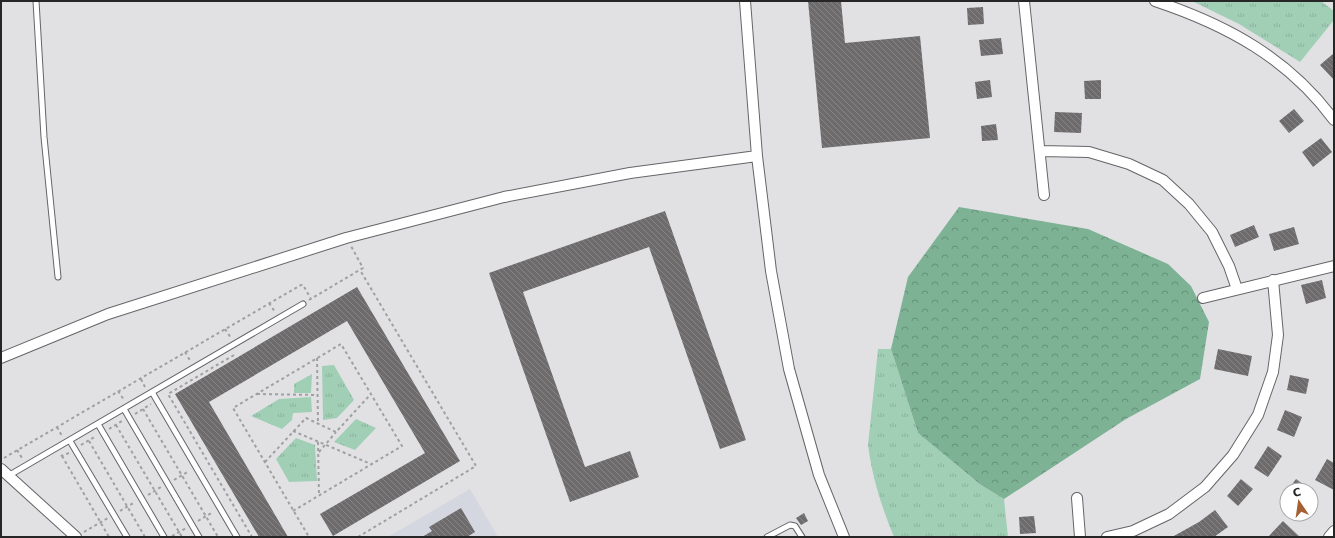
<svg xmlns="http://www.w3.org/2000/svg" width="1335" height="538" viewBox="0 0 1335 538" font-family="'DejaVu Sans',sans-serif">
<defs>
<pattern id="grass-tufts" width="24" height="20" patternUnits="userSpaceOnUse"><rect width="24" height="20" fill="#a0cfb5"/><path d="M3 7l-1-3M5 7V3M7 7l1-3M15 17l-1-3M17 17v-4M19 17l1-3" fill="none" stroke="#8ab29c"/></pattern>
<pattern id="forest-crowns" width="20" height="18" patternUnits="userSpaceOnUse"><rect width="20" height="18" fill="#7db295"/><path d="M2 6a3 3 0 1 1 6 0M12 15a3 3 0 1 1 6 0" fill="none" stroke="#66917a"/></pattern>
<pattern id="building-back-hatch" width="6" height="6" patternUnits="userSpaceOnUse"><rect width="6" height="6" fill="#6e6b6c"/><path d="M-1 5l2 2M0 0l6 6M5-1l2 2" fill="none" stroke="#868485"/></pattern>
</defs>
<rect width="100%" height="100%" fill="#e1e1e4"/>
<path fill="#d4d6e0" d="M470,489L498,537H388Z"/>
<path fill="url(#grass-tufts)" d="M1192,1H1321L1334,11V20L1300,62L1239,24Z
M878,349H891L918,433L981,485L1004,499L1008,537H894C882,508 872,477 868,445Z
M334,365L354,400L337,418L323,420L322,366Z
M312,374L311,393H294V384Z
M311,397L312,412L293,413L292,420L282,429L251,416L279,399Z
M356,419L376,428L355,450L334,442Z
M296,438L315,445L317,481L289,482L276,459Z"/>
<path fill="url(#forest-crowns)" d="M959,207L1088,229L1168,264L1191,286L1209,322L1200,379L1126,419L1004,499L981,485L918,433L891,349L908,277Z"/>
<path fill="url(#building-back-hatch)" d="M808,1H841L845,43L920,36L930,138L822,148Z
M983,7L984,24L968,25L967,8Z
M1001,38L1003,54L981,56L979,40Z
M1334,53V80L1320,65Z
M990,80L992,97L977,99L975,82Z
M1101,80V99H1085L1084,81Z
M1294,109L1304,121L1289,133L1279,121Z
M1055,112L1082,113L1081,133L1054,132Z
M996,124L998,140L982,141L981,126Z
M1321,138L1332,152L1313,167L1302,152Z
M665,211L746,440L720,449L649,247L523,292L585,467L630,451L639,477L570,502L489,273Z
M1254,225L1259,237L1235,247L1230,235Z
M1294,227L1299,244L1274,251L1269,234Z
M1322,280L1326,298L1306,304L1301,285Z
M357,287L460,461L333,536L320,514L425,453L347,321L209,402L288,537H259L175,394Z
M1218,349L1252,356L1248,376L1214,369Z
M1290,375L1309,379L1306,394L1287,390Z
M1285,410L1302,417L1294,437L1277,430Z
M1268,446L1282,456L1268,477L1254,468Z
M1327,459L1334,463V490L1315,480Z
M1241,479L1253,489L1238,506L1227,496Z
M1296,479L1311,490H1288Z
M461,508L475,532L467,537H422L432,531L429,527Z
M1215,510L1228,527L1214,537H1172L1199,522Z
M804,513L808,521L801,525L796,518Z
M1034,516L1036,533L1020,534L1019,517Z
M1283,521L1300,537H1268Z"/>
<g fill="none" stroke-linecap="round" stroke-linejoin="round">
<g stroke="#646567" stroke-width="7">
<path id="service" d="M36,1L44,137L58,277
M152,392L237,537
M124,409L199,537
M98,424L164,537
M70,441L127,537
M8,476L303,304
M767,537L790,525L795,526L802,537"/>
</g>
<g stroke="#646567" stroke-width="12">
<path id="minor" d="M745,1L757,156L771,271L789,369L819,475L844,537
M1024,1L1044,195
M1155,1C1227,25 1288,58 1334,120
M1040,151L1089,152L1129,164L1163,180L1189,204L1212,232L1229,266L1237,289
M1203,298L1334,266
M1,358L108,314L346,238L504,197L630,173L757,156
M1,469L76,537
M1077,498L1080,537
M1107,537L1133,531L1169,514L1205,487L1233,455L1258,415L1273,372L1278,335L1273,280
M1329,537L1334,531"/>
</g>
<path stroke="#a0a0a2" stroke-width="2" stroke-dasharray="3 3" stroke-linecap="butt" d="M309,300L363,268L351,246
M269,303L275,312
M225,329L231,338
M185,352L191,362
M234,355L168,394L252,537
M317,358L318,424
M141,379L145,387
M118,391L124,400
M257,394L318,395
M143,409L218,537
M135,414L151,404
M116,425L182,537
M57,427L62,436
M109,429L122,421
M293,431L371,464
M89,441L145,537
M318,442L319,496
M81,445L96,436
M17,450L22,458
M319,452L336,432
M61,455L62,456L69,453
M62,456L109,537
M4,458L301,285H303L311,299
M265,462L306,418L336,432L370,395
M174,480L189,471
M148,495L161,487
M120,511L135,502
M293,511L402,446L341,344L233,408L309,537
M198,521L213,512
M84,532L108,518
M172,536L186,528
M358,537L476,466L360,270"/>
<use href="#service" stroke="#fff" stroke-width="5"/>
<use href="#minor" stroke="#fff" stroke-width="10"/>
</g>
<rect width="1335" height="538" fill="none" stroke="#262627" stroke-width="4"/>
<g transform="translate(1299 502) rotate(347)"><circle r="19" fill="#ffffff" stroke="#a8a8a9"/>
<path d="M0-3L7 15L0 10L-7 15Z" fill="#a46031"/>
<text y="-6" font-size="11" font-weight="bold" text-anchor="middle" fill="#262627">С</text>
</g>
</svg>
